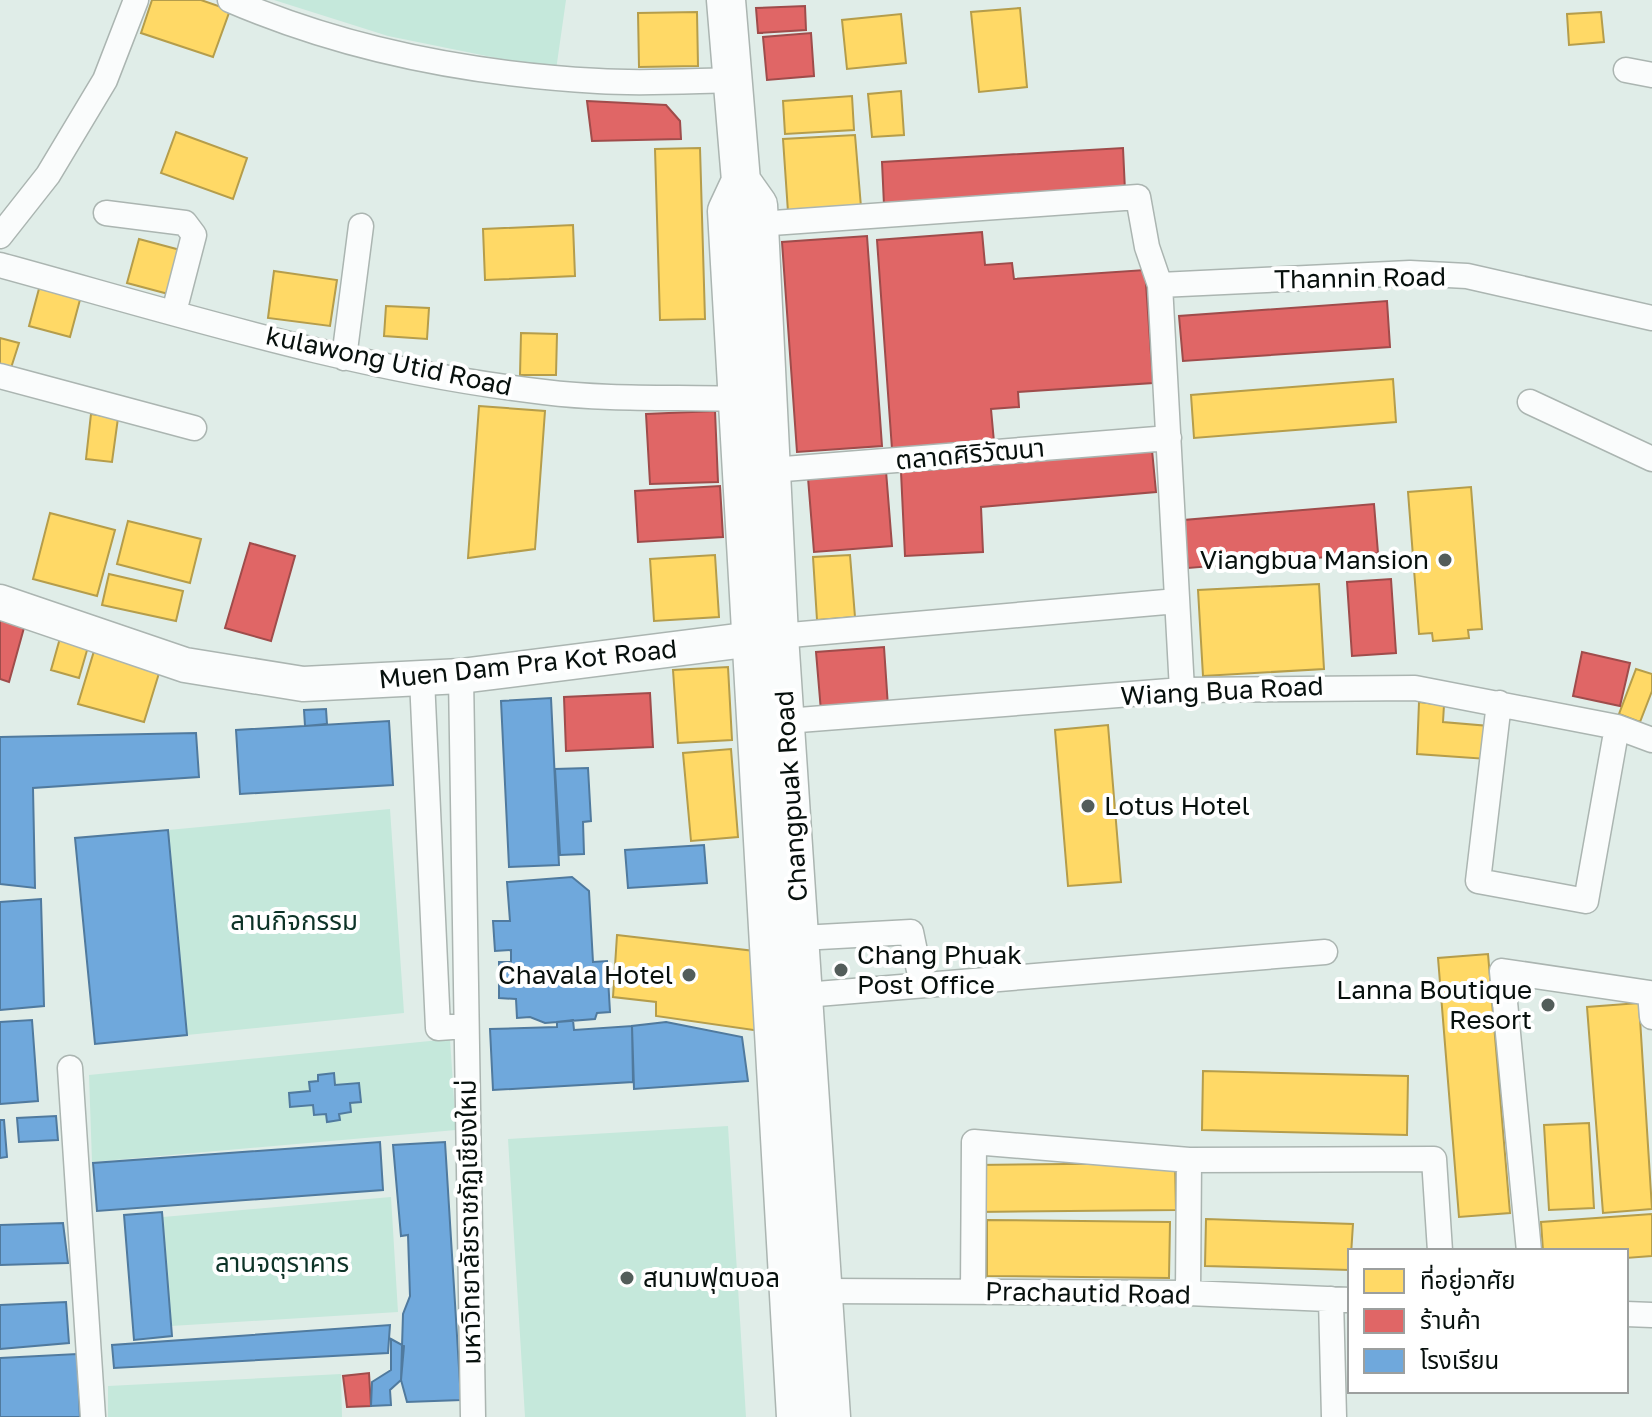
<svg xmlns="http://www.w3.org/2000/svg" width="1652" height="1417" viewBox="0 0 1652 1417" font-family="'Golos Text','Noto Sans Thai',sans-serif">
<rect width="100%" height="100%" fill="#e0ede8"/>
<path fill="#c5e8db" d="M274,0H566L556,70L388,36Z
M390,809L404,1013L187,1035L168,830Z
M450,1039L456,1130L92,1162L89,1075Z
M728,1126L746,1417H525L508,1139Z
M391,1197L398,1312L171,1326L163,1217Z
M341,1374L342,1417H108V1386Z"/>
<path fill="#ffd966" stroke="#b59d4b" stroke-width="2" d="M152,0H201L230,10L213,57L141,33Z
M1020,8L1027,87L979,92L971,12Z
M697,12L698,66L639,67L638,13Z
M1601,12L1604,42L1569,45L1567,14Z
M901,14L906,63L847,69L842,20Z
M901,91L904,135L872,137L868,94Z
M852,96L854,130L785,134L783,101Z
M176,132L247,158L233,199L161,173Z
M855,135L861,207L788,212L783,139Z
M700,148L705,319L660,320L655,149Z
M573,225L575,276L485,280L483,229Z
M139,239L184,251L172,295L127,283Z
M274,271L337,280L330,326L268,318Z
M40,285L81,296L70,337L29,326Z
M386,306L429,308L427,339L384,336Z
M521,333L557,334L556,375H520Z
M0,338L19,343L10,371L0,368Z
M1393,379L1396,422L1194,438L1191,395Z
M479,406L545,411L535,549L468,558Z
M91,414L118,418L112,462L86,459Z
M1471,487L1482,629L1468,630L1469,638L1433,641L1432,633L1419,634L1408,492Z
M50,513L115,530L97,596L33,579Z
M128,521L201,539L190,583L117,564Z
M715,555L719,617L654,621L650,559Z
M850,555L855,617L817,620L813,557Z
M109,574L183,591L176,621L102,605Z
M1319,584L1324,669L1203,676L1198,590Z
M62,631L90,640L79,678L51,670Z
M94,651L160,670L144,722L78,704Z
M728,667L732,740L678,743L673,670Z
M1636,669L1652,674V691L1640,722L1619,714Z
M1419,702L1444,705L1443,722L1489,726L1487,759L1417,754Z
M1108,725L1121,882L1068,886L1055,730Z
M731,749L738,837L691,841L683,753Z
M617,935L763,952L768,1032L656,1016V1002L613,997Z
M1488,954L1510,1213L1459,1217L1438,958Z
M1639,1003L1652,1209L1603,1213L1587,1007Z
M1203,1071L1408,1076L1407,1135L1202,1130Z
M1589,1123L1594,1208L1549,1210L1544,1125Z
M1175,1163L1176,1210L977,1212L976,1165Z
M1652,1214V1256L1626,1258V1251H1543L1541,1222Z
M1206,1219L1353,1224L1350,1270L1205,1266Z
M987,1220L1170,1222L1169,1278L987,1276Z"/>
<path fill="#e06666" stroke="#9f4c4b" stroke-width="2" d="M805,6L806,30L758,33L756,8Z
M811,33L814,76L767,80L763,37Z
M587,101L666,105L680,121L681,139L592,141Z
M1123,148L1125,191L884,205L882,162Z
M982,232L985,265L1012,263L1014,279L1145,270L1153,383L1018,392L1019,407L991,409L994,442L892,449L877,240Z
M867,236L882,446L797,452L782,242Z
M1387,301L1390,347L1183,361L1179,316Z
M715,411L718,482L650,484L646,414Z
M1152,450L1156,492L981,507L983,552L905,556L901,472Z
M886,471L892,546L814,552L808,478Z
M720,486L723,537L638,542L635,491Z
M1374,504L1378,553L1188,568L1184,520Z
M250,543L295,556L271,641L225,628Z
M1391,579L1396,653L1352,656L1347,582Z
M0,610L27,617L9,682L0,679Z
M884,647L888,707L821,711L816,652Z
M1582,652L1630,663L1620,706L1573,696Z
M650,693L653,747L566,751L564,697Z
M369,1373L371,1406L347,1407L343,1376Z"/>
<path fill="#6fa8dc" stroke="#507a9e" stroke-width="2" d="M551,698L559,865L509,867L501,701Z
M326,709L327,724L305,726L304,710Z
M389,721L393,785L240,794L236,730Z
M196,733L199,777L33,788L35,888L0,884V737Z
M588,768L591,821L583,822L584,854L560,855L555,769Z
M168,830L187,1035L95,1044L75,838Z
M704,845L707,883L628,888L625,850Z
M572,877L589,891L593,962L607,961L610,1012L597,1013L595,1019L545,1023L530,1017L517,1018L516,999L499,998V962H511V950L495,951L493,921H510L507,882Z
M41,899L44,1006L0,1010V902Z
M32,1020L38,1101L0,1104V1022Z
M573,1020L574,1030L632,1026L633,1082L493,1090L490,1029L557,1027V1022Z
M666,1022L742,1037L748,1081L634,1089L632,1026Z
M334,1073L335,1085L359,1083L361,1102L350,1103L351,1112L339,1114L340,1120L327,1122L326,1114L314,1115L313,1105L290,1107L289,1093L310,1091L309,1082L318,1081V1075Z
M56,1116L58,1140L19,1142L17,1118Z
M0,1120H4L7,1157L0,1158Z
M380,1142L383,1190L97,1211L93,1163Z
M445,1142L461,1400L407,1402L401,1380L403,1314L410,1296L408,1235L401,1236L393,1145Z
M162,1212L172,1336L134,1340L124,1215Z
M63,1223L68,1263L0,1265V1225Z
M66,1302L69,1343L0,1349V1305Z
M390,1325L388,1353L114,1368L112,1345Z
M391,1339L404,1346L401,1380L390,1390L391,1405L371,1406L372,1382L391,1370Z
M77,1354L80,1417H0V1358Z"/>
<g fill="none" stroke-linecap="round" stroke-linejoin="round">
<g stroke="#abb5b1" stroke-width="27">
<path id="street" d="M230,0C346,50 472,74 598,81C642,84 688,81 732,80
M1626,70L1652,75
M106,213L185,223L194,235L174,312
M759,224L1138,197L1147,247L1160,285L1182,690
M0,236L48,175L105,80L136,0
M0,265C179,314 359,371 544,392C608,400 674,397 738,399
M1160,285L1410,273L1467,276L1652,318
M344,358L361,226
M0,376L194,428
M1530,402L1652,459
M772,470L1169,438
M779,636L1177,601
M461,676L473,1417
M422,679L438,1028L466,1026
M1499,703L1478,881L1586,901L1617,727
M786,721L1182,690L1415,688L1617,727L1652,740
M801,938L911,932L922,985
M805,995L1325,952
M70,1068L93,1417
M1529,1251L1502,971L1650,993L1652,1017
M825,1291L1188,1293L1350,1300
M973,1292L974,1142L1189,1160L1434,1159L1440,1251
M1188,1293L1189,1160
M1331,1299L1334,1417
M1626,1314L1652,1315"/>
</g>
<g stroke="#abb5b1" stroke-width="37">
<path id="secondary" d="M0,602L185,665L303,684L461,676L777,636"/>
</g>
<g stroke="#abb5b1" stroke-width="41">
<path id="primary" d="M726,0L741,181L727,211L796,1417
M741,181L758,205L779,636L831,1417"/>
</g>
<use href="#street" stroke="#fafcfc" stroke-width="24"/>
<use href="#secondary" stroke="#fafcfc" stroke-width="34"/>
<use href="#primary" stroke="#fafcfc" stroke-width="38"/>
</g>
<g fill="#535d5a" stroke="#fff" stroke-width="3">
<circle cx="1445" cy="560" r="8"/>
<circle cx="1088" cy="806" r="8"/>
<circle cx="841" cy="970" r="8"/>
<circle cx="689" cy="975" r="8"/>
<circle cx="1548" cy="1005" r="8"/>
<circle cx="627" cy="1278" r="8"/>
</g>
<g text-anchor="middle" stroke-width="8" stroke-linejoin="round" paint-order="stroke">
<g font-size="26" fill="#07100d" stroke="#fff">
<text transform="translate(1360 278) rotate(-1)" y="9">Thannin Road</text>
<text transform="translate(389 361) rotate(12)" y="9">kulawong Utid Road</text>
<text transform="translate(970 454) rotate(-5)" y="9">ตลาดศิริวัฒนา</text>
<text transform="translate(528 664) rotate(-6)" y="9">Muen Dam Pra Kot Road</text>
<text transform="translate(1222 691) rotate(-3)" y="9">Wiang Bua Road</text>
<text transform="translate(791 796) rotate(-94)" y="9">Changpuak Road</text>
<text transform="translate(469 1222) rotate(-91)" y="9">มหาวิทยาลัยราชภัฏเชียงใหม่</text>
<text transform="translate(1088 1293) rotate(1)" y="9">Prachautid Road</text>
</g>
<g font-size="26" fill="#07100d" stroke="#fff" text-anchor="end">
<text x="1429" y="569">Viangbua Mansion</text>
<text x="1104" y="815" text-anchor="start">Lotus Hotel</text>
<text x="857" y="964" text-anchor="start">Chang Phuak<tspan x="857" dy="30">Post Office</tspan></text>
<text x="673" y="984">Chavala Hotel</text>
<text x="1532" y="999">Lanna Boutique<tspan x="1532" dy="30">Resort</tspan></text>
<text x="643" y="1287" text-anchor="start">สนามฟุตบอล</text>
</g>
<g font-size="26" fill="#0c3327" stroke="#fff">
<text x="294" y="930">ลานกิจกรรม</text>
<text x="282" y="1272">ลานจตุราคาร</text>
</g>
</g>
<rect x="1348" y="1249" width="280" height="144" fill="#ffffff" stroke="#9c9f9e" stroke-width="2"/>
<rect x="1364" y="1269" width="40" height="24" fill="#ffd966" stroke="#9c9f9e" stroke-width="2"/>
<text x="1420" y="1289" font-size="24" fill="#07100d">ที่อยู่อาศัย</text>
<rect x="1364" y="1309" width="40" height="24" fill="#e06666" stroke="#9c9f9e" stroke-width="2"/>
<text x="1420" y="1329" font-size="24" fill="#07100d">ร้านค้า</text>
<rect x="1364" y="1349" width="40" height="24" fill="#6fa8dc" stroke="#9c9f9e" stroke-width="2"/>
<text x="1420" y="1369" font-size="24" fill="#07100d">โรงเรียน</text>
</svg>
